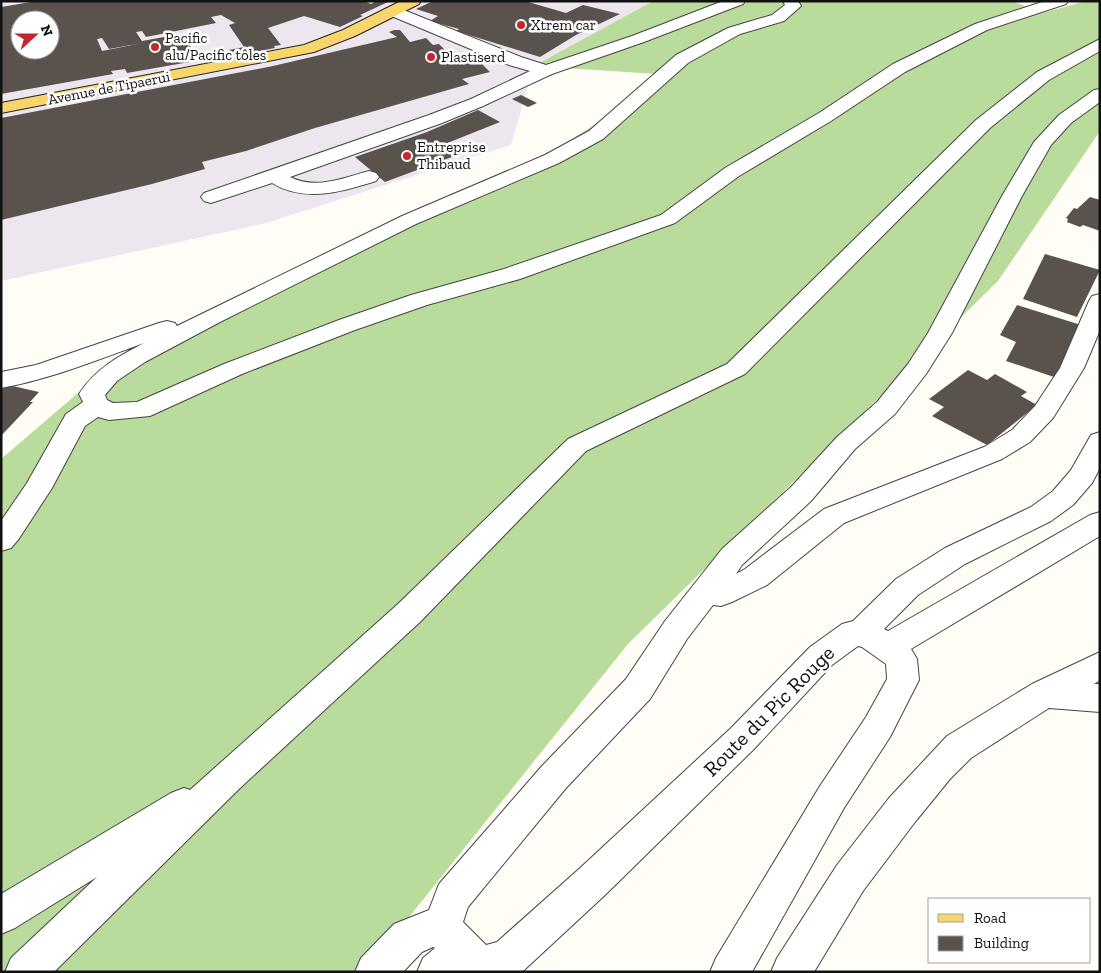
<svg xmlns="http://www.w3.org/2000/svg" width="1101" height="973" viewBox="0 0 1101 973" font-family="'Zilla Slab',serif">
<rect width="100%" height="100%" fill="#fffdf5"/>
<path fill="#eee6ef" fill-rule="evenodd" d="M1,1H653L534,66L511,145L266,223L1,281ZM20,20H50V50H20Z"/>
<path fill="#b9dc9c" d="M653,1H1012L1042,13L1086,1H1100V131L998,281L628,644L365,972H1V459L120,357L544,157L672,75L534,66Z"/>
<path fill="#5a524d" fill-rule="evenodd" d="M37,1H364L371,4L377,1L388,2L360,15L363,16L340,27L304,16L268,28L281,45L274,46L275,48L233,56L229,50L244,47L229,25L235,23L221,15L211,17L216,23L146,37L142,31L136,32L142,41L164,37L188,41L195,55L192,56L195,61L127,73L125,69L111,71L113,74L1,94V7ZM20,20H50V50H20ZM102,38L109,49L142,43L102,51L97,39Z
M433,1H525L566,13L583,5L620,14L576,35L540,57L456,31L459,29L430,21L438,16L416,9Z
M394,30H400L410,42L426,38L433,45L439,44L447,52L452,50L460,58L467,56L474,64L481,63L490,72L462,79L469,84L315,128L246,151L202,162L205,169L152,184L1,220V118L273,66L397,37L389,32Z
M521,95L537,103L528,107L512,99Z
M478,110L500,122L445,144L460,154L385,182L355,157L427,132Z
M1090,197L1100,200V231L1083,225L1080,227L1067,222L1068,219L1066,218L1074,208L1077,209Z
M1045,254L1100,270L1077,317L1023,299Z
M1017,305L1081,325L1057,378L1006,361L1016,342L1000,335Z
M968,370L987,380L995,374L1027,392L1021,396L1037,405L987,445L932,416L944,407L929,399Z
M4,384L39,392L30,402H33L1,436V387Z"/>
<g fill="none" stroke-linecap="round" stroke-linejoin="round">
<g stroke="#444" stroke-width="2">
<path id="minor" d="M723,1H745L743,4L644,42L552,74L483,106L442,123L290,177C316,190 343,178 369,171L376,173L379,177L376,181C341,192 305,203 272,183L211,203L204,201L201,197L204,193L429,115L471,99L530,71L509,65L389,15L387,12L389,9H401L521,57L546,65L632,36Z
M783,1H798L801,6L784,21L740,34L688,63L603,139L559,163L416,224L220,322L145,362L117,381L105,395L107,400L113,403L137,402L224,364L339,320L411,295L504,269L661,215L725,168L819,113L893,64L975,24L1045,1H1068L1066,4L987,30L905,72L831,121L739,176L675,223L520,279L427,305L355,330L242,374L150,416L109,420L98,417L85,426L52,488L18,540L11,548L1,551V521L27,483L66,414L83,402L79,394C95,369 119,356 144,343C97,360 51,379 1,388V372L36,365L159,323L167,321L175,323L177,326L402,216L545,155L589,131L676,55L728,28L772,15L785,5Z
M1100,39V51L1049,80L990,128L745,374L586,451L420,622L240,788L54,972H5L11,958L97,877L15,928L1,934V894L171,793L184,788L190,790L398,604L568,439L727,364L976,120L1037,72Z
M1100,89V102L1071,123L1051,145L1022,196L952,333L926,374L895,414L855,449L811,501L742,565L736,574L745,569L824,509L984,447L1012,430L1035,406L1060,368L1089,301L1092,296L1100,294V330L1084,368L1053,418L1030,442L1002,459L844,523L767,585L732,602L721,606L713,605L687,639L650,699L566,788L468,907L463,922L486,945L497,942L579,869L730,729L810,647L842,624L853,621L896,579L945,548L1031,507L1053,491L1071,470L1091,435L1100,432V468L1092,483L1073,505L1051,521L965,564L918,595L884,629L888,631L1090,515L1100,512V536L911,649L917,659L919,680L890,737L844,808L752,972H710L716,958L820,786L866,717L887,679L886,664L862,647L858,646L832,665L754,749L605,895L522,972H417L423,958L435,948L433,947L422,952L403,972H355L361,958L394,924L429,910L439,884L542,766L626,679L665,621L722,549L791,487L837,437L877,402L908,364L928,333L1002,196L1034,142L1059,115L1094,90Z
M1100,652V680L1094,684H1100V712L1049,708L971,758L950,779L915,822L863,891L814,972H771L777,958L837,865L889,798L947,736L1032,684Z"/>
</g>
<g stroke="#222" stroke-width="2">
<path id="major" d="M401,1H421L419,4L355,36L314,52L1,113V103L304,45L343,30Z"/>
</g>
<use href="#minor" fill="#fff" fill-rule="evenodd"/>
<use href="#major" fill="#f9d66b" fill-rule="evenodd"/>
</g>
<g fill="#c4262e" stroke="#fff" stroke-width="2">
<circle cx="521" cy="25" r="5"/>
<circle cx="155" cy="47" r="5"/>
<circle cx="431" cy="57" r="5"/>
<circle cx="407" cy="156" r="5"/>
</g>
<g text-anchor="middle" stroke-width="5" stroke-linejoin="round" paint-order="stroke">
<g font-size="15" fill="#111" stroke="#fff" text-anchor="start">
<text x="531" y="30">Xtrem car</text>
<text x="165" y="43">Pacific<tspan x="165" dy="17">alu/Pacific tôles</tspan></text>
<text x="441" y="62">Plastiserd</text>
<text x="417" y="152">Entreprise<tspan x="417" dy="17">Thibaud</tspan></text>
</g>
<g font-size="15" fill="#111" stroke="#fff">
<text transform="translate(109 88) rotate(-11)" y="5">Avenue de Tipaerui</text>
</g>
<g font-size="21" fill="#111" stroke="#fff">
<text transform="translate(769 711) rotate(-45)" y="7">Route du Pic Rouge</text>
</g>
</g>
<rect width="1101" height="973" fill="none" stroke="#111111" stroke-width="5"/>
<rect x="928" y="898" width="162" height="65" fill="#ffffff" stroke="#a0a0a0"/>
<rect x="938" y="914" width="25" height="8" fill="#f9d66b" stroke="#a0a0a0"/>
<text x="974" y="923" font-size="15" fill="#111111">Road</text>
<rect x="938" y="936" width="25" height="15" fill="#5a524d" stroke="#a0a0a0"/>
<text x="974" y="948" font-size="15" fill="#111111">Building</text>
<g transform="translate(35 35) rotate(69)"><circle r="24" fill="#ffffff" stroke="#a0a0a0"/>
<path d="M0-4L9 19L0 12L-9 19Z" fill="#c4262e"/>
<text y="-8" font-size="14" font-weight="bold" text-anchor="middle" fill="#111111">N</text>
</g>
</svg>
